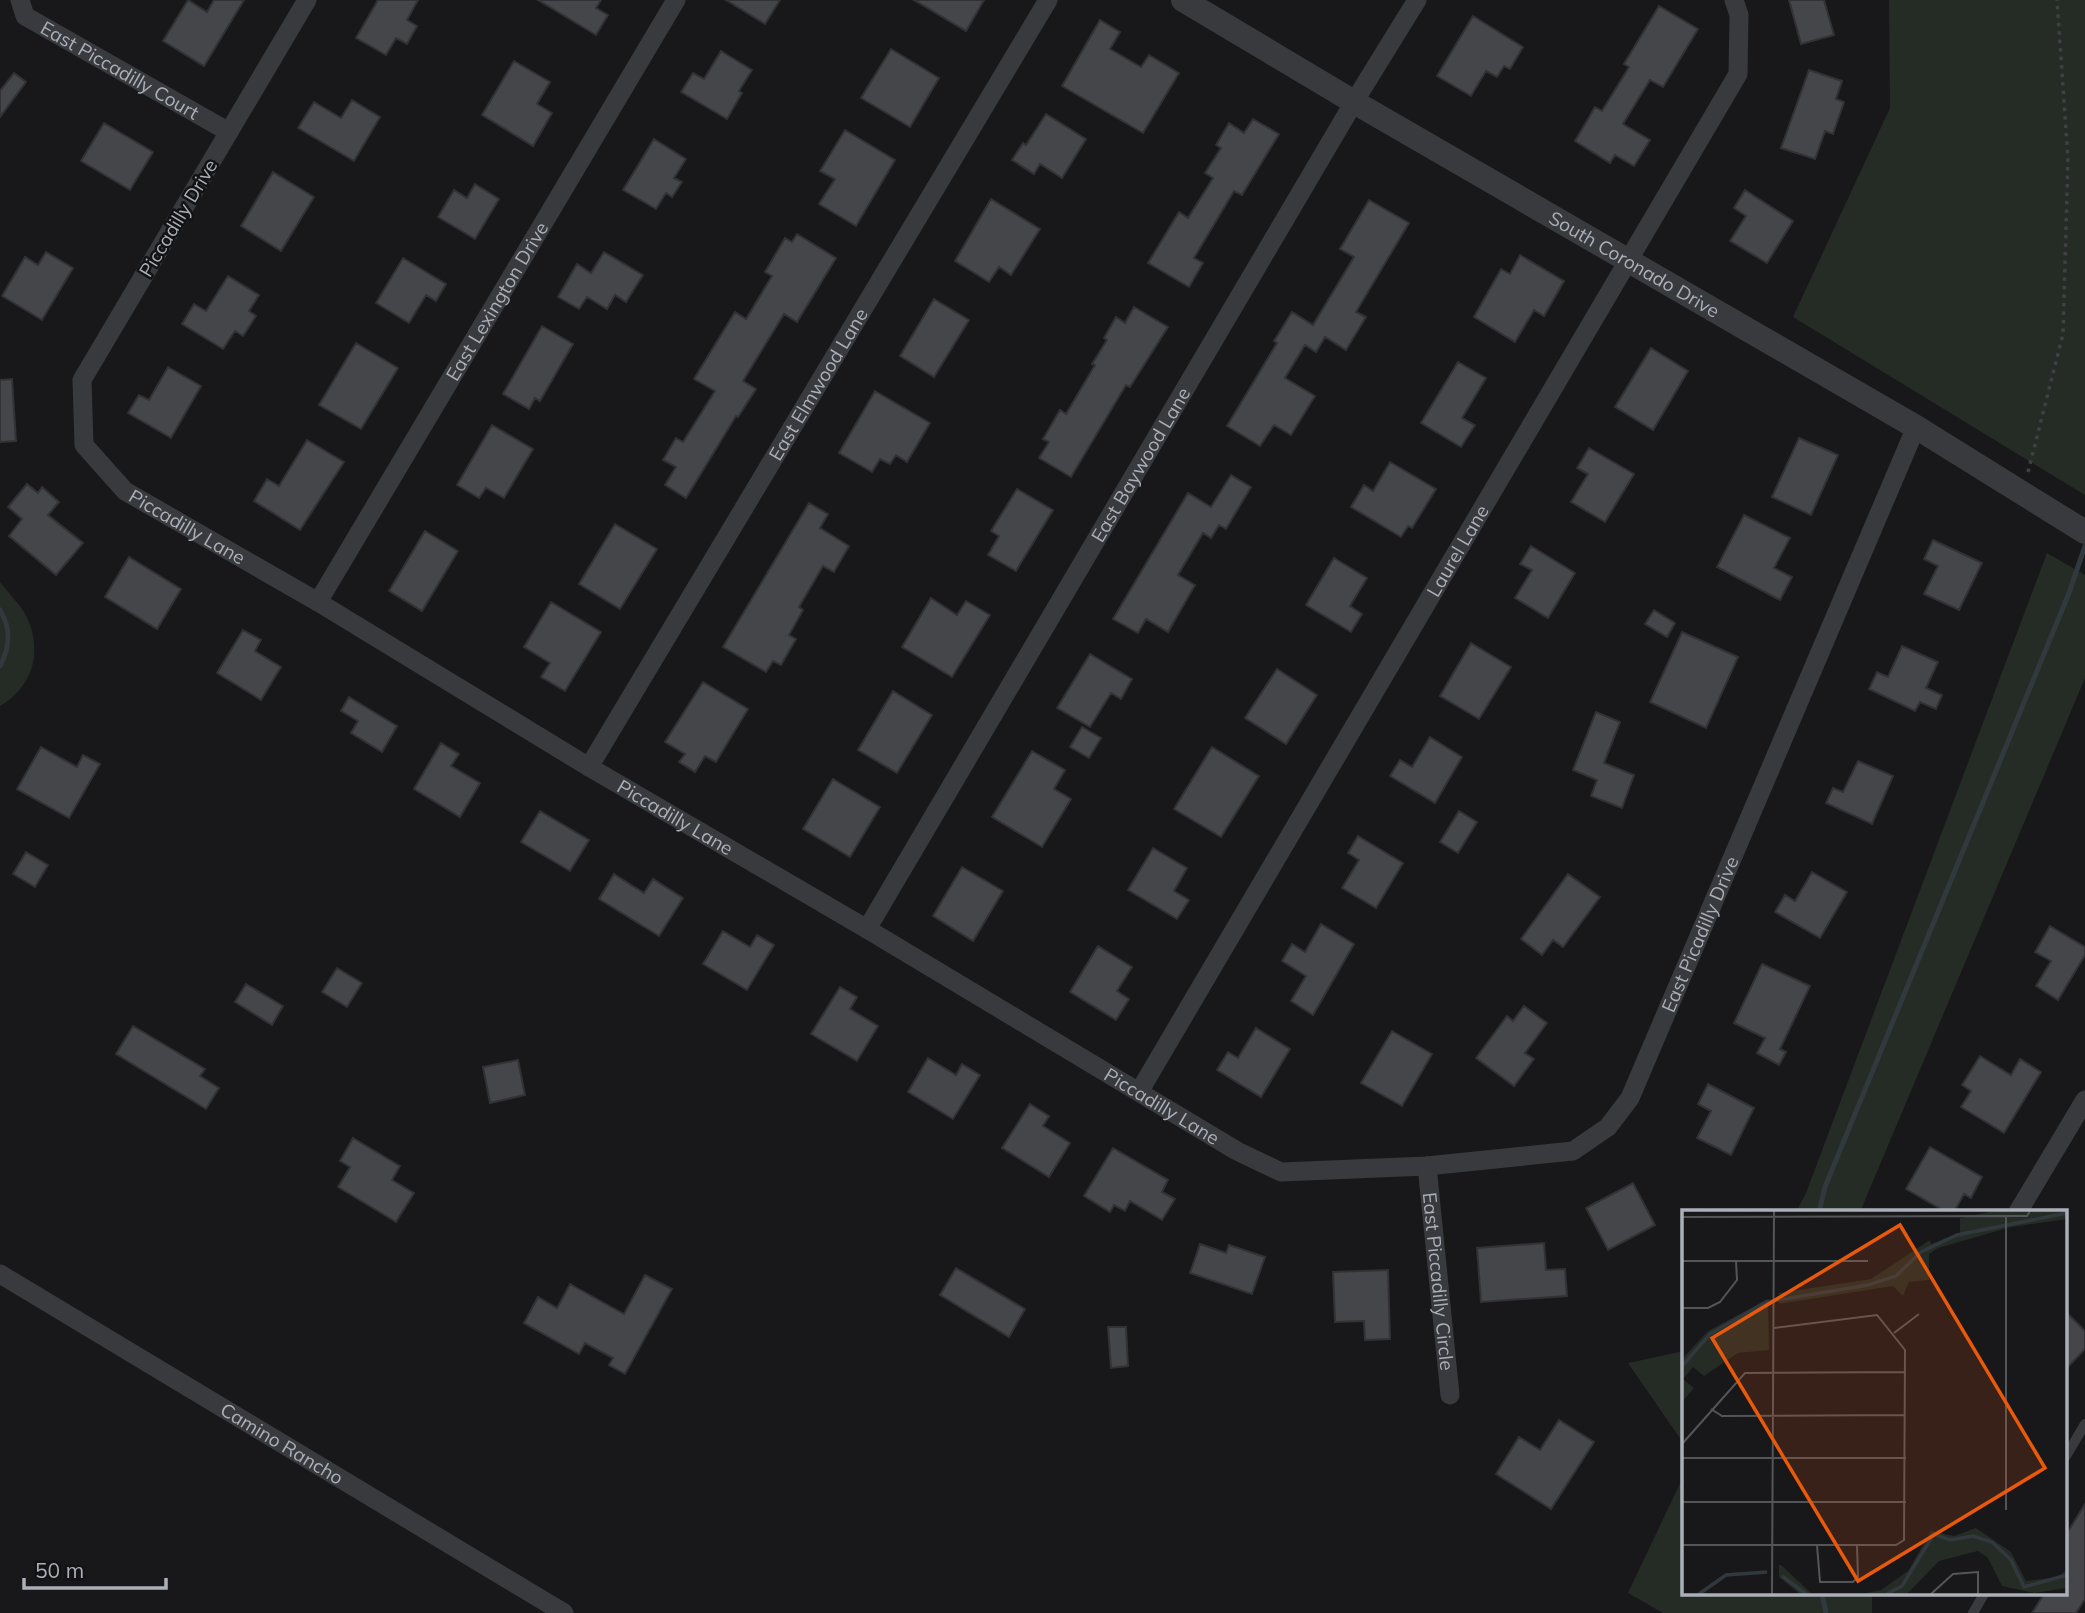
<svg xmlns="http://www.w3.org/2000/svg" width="2085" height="1613" viewBox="0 0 2085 1613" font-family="Mulish,sans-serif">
<rect width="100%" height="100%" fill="#18181a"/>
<path fill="#242c25" d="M1889,0H2085V495L1793,317L1890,108Z
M2047,553L2085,575V678L1860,1212H1796L1806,1193Z
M0,582C9,594 24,608 29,622C42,656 31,687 0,706Z
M1684,1351V1444L1628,1363Z
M1684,1475V1594H1872V1613H1663L1628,1593Z"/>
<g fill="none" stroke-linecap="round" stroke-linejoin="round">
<path stroke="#31393f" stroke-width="5" d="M0,610C11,628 10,648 0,666
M1819,1212L1825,1187L2069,593L2085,546
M1822,1594L1826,1613"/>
</g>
<path fill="#45464a" stroke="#323236" stroke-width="2" d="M188,0L207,12L214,0H244L204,66L163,41Z
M378,0H418L407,20L417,26L407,44L396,38L386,55L356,38Z
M538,0H601L596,8L608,15L596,35Z
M726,0H780L765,24Z
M914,0H984L966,31Z
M1789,0H1824L1834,35L1801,44Z
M1659,6L1698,29L1663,87L1650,80L1623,124L1650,140L1634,166L1615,155L1610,163L1575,141L1595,107L1602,111L1629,67L1624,64Z
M1473,16L1523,47L1510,69L1504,66L1497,77L1486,71L1471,96L1437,76Z
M1100,20L1120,32L1110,49L1141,67L1149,55L1179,73L1143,133L1062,86Z
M891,49L939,78L910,127L861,98Z
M721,51L752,70L739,91L742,93L727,119L681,92L693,73L704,79Z
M514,61L550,82L537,104L552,113L533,146L482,115Z
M1809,70L1842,81L1836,99L1844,102L1833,134L1825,131L1815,159L1781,148Z
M14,73L26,82L0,117V91Z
M352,100L380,117L354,161L298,128L314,102L341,118Z
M1046,114L1086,139L1062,178L1040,164L1034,174L1012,160L1023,143L1026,145Z
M1253,119L1279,134L1242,195L1234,191L1194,258L1203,263L1189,287L1148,263L1179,212L1188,218L1213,178L1205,173L1221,148L1216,145L1229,123L1244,133Z
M104,123L153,152L130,190L81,161Z
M845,130L895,160L856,226L819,204L835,179L820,171Z
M654,139L686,159L674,178L682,182L672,197L666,193L656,209L623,190Z
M273,172L314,197L281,251L241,226Z
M475,184L499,199L475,239L438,217L454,190L467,198Z
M1745,190L1793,221L1767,263L1730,241L1746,216L1734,208Z
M991,199L1040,229L1011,275L999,267L989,282L955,261Z
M1369,200L1409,223L1356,312L1366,317L1346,350L1325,337L1316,352L1305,345L1285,378L1315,396L1291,435L1274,425L1260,446L1227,426L1277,343L1274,341L1292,312L1313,325L1354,257L1340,249Z
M797,234L836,258L797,322L784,314L743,381L756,389L738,417L736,416L686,498L665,485L676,467L663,460L676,438L683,442L715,391L694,379L735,312L746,319L772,276L765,272L785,238L792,242Z
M46,252L73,268L42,320L2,296L25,257L38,265Z
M604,252L643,275L626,302L615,295L607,309L587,297L579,309L558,297L577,264L591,273Z
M1520,255L1564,281L1544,316L1534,310L1515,342L1474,317L1501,269L1510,274Z
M403,258L446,284L436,301L426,295L409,323L376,303Z
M228,276L259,295L249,311L256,316L243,336L235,331L223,349L182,324L194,304L206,311Z
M934,299L969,320L934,377L900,356Z
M1134,307L1168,327L1130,387L1126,385L1071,477L1039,458L1049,442L1043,439L1060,410L1066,414L1095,365L1092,364L1107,340L1104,338L1116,317L1125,323Z
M542,326L573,344L540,401L535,398L529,409L503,394Z
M356,343L398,368L361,429L319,405Z
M1651,348L1688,371L1653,430L1615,407Z
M1458,362L1486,378L1462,418L1475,425L1461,447L1421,423Z
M168,367L201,386L171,438L128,413L139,395L149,400Z
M12,379L16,441L0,442V380Z
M875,391L930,423L907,462L896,455L890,464L880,459L872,472L839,453Z
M492,425L533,449L504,498L486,488L479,498L457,485Z
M1799,438L1838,455L1811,515L1772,497Z
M307,440L344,462L300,530L254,501L267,479L279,486Z
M1589,448L1634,474L1605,522L1571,502L1588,474L1577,468Z
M1390,462L1436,489L1412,528L1408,526L1401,537L1351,507L1364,485L1373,491Z
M1231,475L1251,487L1226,529L1219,525L1211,538L1203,533L1178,575L1195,585L1168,632L1146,619L1138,633L1113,619L1188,493L1211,507Z
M27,484L38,493L42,487L59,502L48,515L83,543L56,575L9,536L22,519L8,507Z
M1017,489L1053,510L1016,571L988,555L999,536L991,531Z
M809,503L828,514L820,528L849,546L834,572L823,566L799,607L803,610L789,635L796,639L781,665L773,661L766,672L723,647Z
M1744,515L1790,538L1774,568L1792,577L1780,600L1717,567Z
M615,524L657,549L620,609L579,584Z
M425,531L458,551L422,611L389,591Z
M1933,540L1982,563L1959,610L1924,594L1938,566L1924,559Z
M1531,546L1575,573L1548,618L1515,598L1532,570L1520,564Z
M129,557L181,589L157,629L105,597Z
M1334,558L1367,578L1350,606L1362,614L1351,632L1306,605Z
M931,598L957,615L966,601L990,615L952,677L902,647Z
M551,602L601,632L565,691L541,677L550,663L524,647Z
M1654,610L1675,623L1667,637L1645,624Z
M243,630L261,640L255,651L281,667L261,700L217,673Z
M1682,632L1738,657L1706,728L1650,702Z
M1471,643L1511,667L1479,719L1440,696Z
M1902,646L1938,662L1926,688L1942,695L1936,709L1920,702L1915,711L1869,689L1877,672L1888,677Z
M1090,654L1132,679L1121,699L1111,693L1090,727L1057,708Z
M1277,669L1317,695L1286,744L1245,718Z
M703,682L748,709L716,762L705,756L695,772L679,762L685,754L665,742Z
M893,691L932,715L897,773L858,750Z
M349,697L397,726L382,752L351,733L358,721L341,711Z
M1596,712L1620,722L1604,763L1634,775L1622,808L1591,796L1597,780L1573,770Z
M1082,727L1101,738L1089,758L1070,747Z
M1430,737L1462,757L1435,803L1390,776L1400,760L1412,767Z
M441,743L459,754L451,766L480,783L460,817L414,789Z
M41,747L77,767L83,755L100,764L69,818L17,789Z
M1212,747L1259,776L1221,837L1174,809Z
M1032,751L1065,770L1054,789L1071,799L1042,847L992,817Z
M1858,761L1893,776L1872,824L1826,803L1833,788L1843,792Z
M833,779L880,807L850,857L803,829Z
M540,811L589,840L570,871L521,842Z
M1459,811L1477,822L1458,853L1440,842Z
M1358,836L1403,863L1376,908L1342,888L1359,860L1348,853Z
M1153,848L1187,868L1174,891L1189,900L1177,919L1128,890Z
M26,852L48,865L35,887L13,874Z
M962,867L1003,891L973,941L933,916Z
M1812,872L1847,892L1820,938L1775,912L1785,895L1795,901Z
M614,874L644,893L653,879L683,898L659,936L599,899Z
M1568,874L1600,897L1563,947L1553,940L1542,955L1521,939Z
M1321,924L1354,944L1313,1015L1291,1001L1306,976L1282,961L1292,944L1305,952Z
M2050,926L2085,947V955L2058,1000L2036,986L2051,961L2035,952Z
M723,931L750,947L757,935L774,945L747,990L703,964Z
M1098,946L1132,967L1117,991L1129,999L1116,1020L1070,992Z
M1762,964L1810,986L1780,1049L1786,1052L1779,1065L1757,1053L1765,1038L1734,1023Z
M337,968L362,983L347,1007L322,992Z
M246,984L283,1006L272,1025L235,1002Z
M840,987L857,997L850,1009L878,1026L857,1061L811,1034Z
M1524,1006L1547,1023L1525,1053L1534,1059L1514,1086L1476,1058L1507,1016L1513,1021Z
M133,1026L205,1069L200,1076L219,1088L206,1109L116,1054Z
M1256,1028L1290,1049L1261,1097L1217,1070L1228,1052L1238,1058Z
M1392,1031L1432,1054L1402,1106L1361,1083Z
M1980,1056L2011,1075L2020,1059L2041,1072L2004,1133L1961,1107L1971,1091L1962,1085Z
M928,1058L956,1075L962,1064L980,1075L953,1119L908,1092Z
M518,1060L525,1095L490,1103L483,1067Z
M1708,1084L1754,1108L1731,1155L1697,1138L1711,1111L1698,1104Z
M1030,1104L1049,1116L1043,1126L1070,1143L1049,1177L1002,1148Z
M353,1138L400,1166L392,1180L414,1193L396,1222L338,1187L350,1167L340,1161Z
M1930,1147L1982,1177L1971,1198L1964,1194L1954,1212H1946L1906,1189Z
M1113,1148L1168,1180L1162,1192L1175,1199L1162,1220L1130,1201L1125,1211L1114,1205L1110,1212L1084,1196Z
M1633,1183L1655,1225L1608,1250L1586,1208Z
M1544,1243L1546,1270L1565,1269L1567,1296L1481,1302L1477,1248Z
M1200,1244L1226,1253L1229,1245L1265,1257L1252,1294L1190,1273Z
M956,1268L1025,1309L1009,1337L940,1295Z
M1388,1270L1390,1339L1365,1340L1364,1321L1335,1322L1333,1272Z
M645,1275L672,1289L625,1374L609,1365L613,1358L585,1343L579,1354L524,1323L538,1297L557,1308L570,1284L624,1314Z
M2066,1312L2085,1331V1349L2066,1369Z
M1108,1327H1126L1128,1366L1111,1368Z
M1559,1420L1594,1442L1551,1509L1496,1474L1519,1437L1540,1450Z
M2085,1504V1599L2076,1613H2032L2044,1594H2066V1535Z"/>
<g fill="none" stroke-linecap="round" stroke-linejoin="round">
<path stroke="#3f4145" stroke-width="3.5" stroke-dasharray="3.5 5" stroke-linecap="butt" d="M2028,472L2063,334L2068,159L2057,0"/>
<path stroke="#393a3e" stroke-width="10" d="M2066,1456L2085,1424
M1973,1613L1984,1594"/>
<g stroke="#393a3e" stroke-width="19">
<path id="s1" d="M20,0L25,16L229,132"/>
<path id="s2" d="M307,0L82,380L84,445L125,491L318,602L589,767L867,929L1237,1151L1281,1172L1427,1166L1573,1151L1608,1127L1630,1098L1916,427"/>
<path id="s3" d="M318,602L676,0"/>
<path id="s4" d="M589,767L1048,0"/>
<path id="s5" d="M867,929L1354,102L1417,0"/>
<path id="s6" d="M1139,1092L1738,74L1739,15L1734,0"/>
<path id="s7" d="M1427,1166L1450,1395"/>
<path d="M2018,1212L2085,1100"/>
<path id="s8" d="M0,1274L564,1613"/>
</g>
<path stroke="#393a3e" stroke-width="24" id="s9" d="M1183,0L1354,102L1916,427L2085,532"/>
</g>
<g text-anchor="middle" stroke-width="5" stroke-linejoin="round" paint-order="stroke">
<g font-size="19" fill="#abb0b8" stroke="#131315">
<text dy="7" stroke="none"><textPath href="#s1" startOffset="126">East Piccadilly Court</textPath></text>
<text transform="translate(178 218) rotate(-59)" y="7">Piccadilly Drive</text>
<text dy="7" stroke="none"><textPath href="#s9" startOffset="523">South Coronado Drive</textPath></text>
<text dy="7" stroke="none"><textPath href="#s3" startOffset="350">East Lexington Drive</textPath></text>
<text dy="7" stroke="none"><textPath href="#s4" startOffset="446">East Elmwood Lane</textPath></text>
<text dy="7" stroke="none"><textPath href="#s5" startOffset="539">East Baywood Lane</textPath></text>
<text dy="7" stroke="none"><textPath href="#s2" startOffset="640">Piccadilly Lane</textPath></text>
<text dy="7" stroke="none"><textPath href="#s6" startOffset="628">Laurel Lane</textPath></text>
<text dy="7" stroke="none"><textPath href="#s2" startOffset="1208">Piccadilly Lane</textPath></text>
<text dy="7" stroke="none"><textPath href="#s2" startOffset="2460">East Picadilly Drive</textPath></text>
<text dy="7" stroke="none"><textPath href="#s2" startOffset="1774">Piccadilly Lane</textPath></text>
<text dy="7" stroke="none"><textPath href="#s7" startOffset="116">East Piccadilly Circle</textPath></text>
<text dy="7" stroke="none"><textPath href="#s8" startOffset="329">Camino Rancho</textPath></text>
</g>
</g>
<g transform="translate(1682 1210)">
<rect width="385" height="385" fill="#18181a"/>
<path d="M312,1H385V9L329,17L256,38L247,44V70L227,72L221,86L211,76L97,94V83L189,69L248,30L249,34L278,23V8ZM86,89L87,140L56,143L22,166L11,157L1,169L12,178L0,192V149L26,121ZM294,318L329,342L344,371L376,367L385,359V378L352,383L320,376L306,348L296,341L257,351L225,384H180L199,380L226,361L249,321L272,326ZM97,355H99L130,384H118L97,367Z" fill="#242c25"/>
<path fill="none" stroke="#31393f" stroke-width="3.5" d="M0,156L28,124L84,92L186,75L214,66L239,42L275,25L385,3M100,366L124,384M17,384L44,365L85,362M205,384L220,376L252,324L268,330L291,326L310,332L329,350L342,377L385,365"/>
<path fill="none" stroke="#535559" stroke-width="2" d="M0,7L324,6H345L348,1M0,51H186M0,98H26L38,92L55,70L54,51M212,123L237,104M29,199L40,206L223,205M0,234L63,163L223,162M0,248H224M0,292H224M324,300V6M0,335H214L222,330L223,140L195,105L92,118M135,335L138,372H171L176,367L175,335M90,384L92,1M249,384L271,364L296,362V384"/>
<path fill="#e8590c" fill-opacity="0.15" stroke="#e8590c" stroke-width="3.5" d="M218,15L363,258L176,371L30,128Z"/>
<rect width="385" height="385" fill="none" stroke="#abb0b8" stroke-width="3.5"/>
</g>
<path d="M24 1578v10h142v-10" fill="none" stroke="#abb0b8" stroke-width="3.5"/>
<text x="35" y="1578" font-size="21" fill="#abb0b8" stroke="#131315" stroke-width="5" paint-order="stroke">50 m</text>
</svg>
